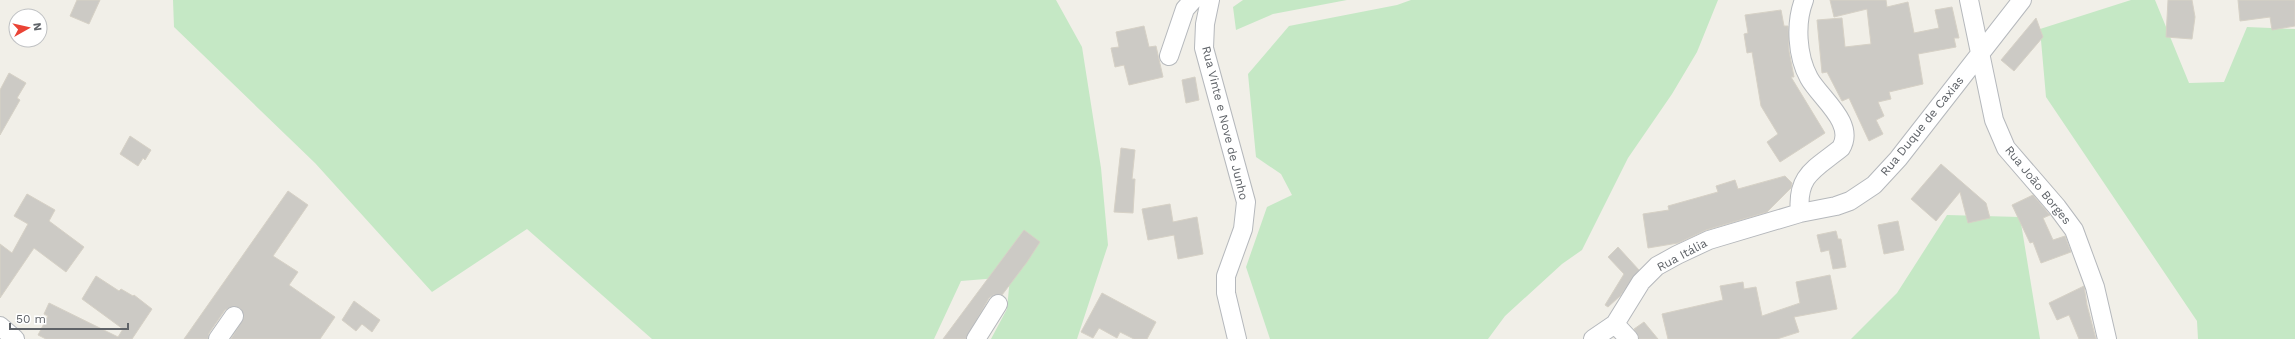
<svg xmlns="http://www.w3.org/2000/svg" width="2295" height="339" viewBox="0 0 2295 339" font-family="'Work Sans',sans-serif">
<rect width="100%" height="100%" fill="#f1efe8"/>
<path fill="#c5e8c5" d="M173,0H1056L1082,47L1101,168L1108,245L1077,339H991L1007,309L1010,277L961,281L934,339H652L527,229L432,292L315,163L174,27Z
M1243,0H1347L1273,14L1236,30L1233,7Z
M1411,0H1718L1697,52L1672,94L1628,158L1582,250L1562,264L1505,316L1488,339H1270L1246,267L1267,207L1292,195L1281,174L1256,157L1248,74L1289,26L1397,5Z
M2131,0H2155L2189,83L2224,82L2247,27L2295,29V339H2198L2197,321L2046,97L2040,29Z
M1947,215L2020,217L2040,339H1851L1897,293Z"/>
<path fill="#cccac5" stroke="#d6d1c6" d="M77,0H100L89,24L70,16Z
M1830,0H1886L1887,7L1908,2L1914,33L1939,28L1935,10L1952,7L1959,38H1954L1956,47L1918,54L1923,84L1889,92L1891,99L1878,102L1884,116L1876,120L1883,134L1869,141L1849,98L1842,101L1827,72L1822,73L1817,20L1842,18L1845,47L1871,44L1867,9L1834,17Z
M2168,0H2192L2195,17L2192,39L2166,37Z
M2238,0H2295V26L2272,30L2270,17L2240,21Z
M1781,10L1784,26H1788L1789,51L1794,77H1791L1825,133L1780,162L1767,142L1778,134L1761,106L1752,52L1747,53L1744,34L1748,33L1745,15Z
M2036,18L2043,37L2014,71L2001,60Z
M1144,26L1149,47L1156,46L1163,77L1129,85L1124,65L1115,67L1111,48L1119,47L1116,32Z
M9,73L26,83L17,98L20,100L0,135V90Z
M1195,77L1199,100L1186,103L1182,80Z
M130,136L151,150L145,160L143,158L138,166L120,154Z
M1121,148L1135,150L1132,179H1135L1133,213L1114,212Z
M1941,164L1986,203L1990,218L1968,223L1960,192L1936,221L1911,199Z
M1785,176L1792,183L1791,188L1767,212L1706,230L1678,243L1648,248L1643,214L1669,210L1668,206L1718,192L1716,186L1735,180L1738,189Z
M288,191L308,205L273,256L298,272L289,285L335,317L320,339H231L244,317L240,308L234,306L225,310L209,333L208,339H184Z
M27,194L55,210L49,221L84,247L66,272L34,248L0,298V244L12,253L28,224L14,216Z
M2033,195L2050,215L2043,218L2053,240L2065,236L2071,252L2041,263L2033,242L2030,243L2012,205Z
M1170,204L1173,222L1197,217L1203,254L1178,259L1174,235L1148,240L1142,209Z
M1898,221L1904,250L1884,254L1878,225Z
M1024,230L1040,242L1027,262L1002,295H993L989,298L966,339H943Z
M1836,231L1838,239H1841L1846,267L1833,269L1829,250L1821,252L1817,235Z
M1618,247L1639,270L1620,296L1608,307L1605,305L1624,274L1608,257Z
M1830,275L1837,309L1794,317L1799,332L1777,339H1668L1662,314L1723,300L1720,286L1743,282L1744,289L1756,287L1762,316L1800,303L1796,282Z
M96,276L119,291L121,289L133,296L134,295L152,309L132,339H46L38,335L48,316L44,314L49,303L118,337L123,329L82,299Z
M2084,286L2087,305L2096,339H2079L2069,315L2057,320L2049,303Z
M1102,293L1156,322L1147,339H1134L1120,332L1117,338L1099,328L1093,338L1081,332Z
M354,301L380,320L372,332L362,324L356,331L342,320Z
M1644,322L1658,339H1639L1634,329Z"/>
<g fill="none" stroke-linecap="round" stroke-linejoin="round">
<g stroke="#b5b8bc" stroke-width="20">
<path id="minor" d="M1210,0L1205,24L1204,48L1246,202L1243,229L1226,276V293L1237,339
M1969,0L1994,120L2006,148L2057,207L2074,230L2095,287L2107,339
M1169,56L1185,9L1193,0
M1800,213C1796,175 1815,169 1841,148C1856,123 1820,98 1809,78C1797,56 1795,23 1804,0
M1615,324L1629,339
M0,326L15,339
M218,339L234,316
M976,339L998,304
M1593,339L1615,324L1641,282L1657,266L1677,255L1709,240L1800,213L1836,206L1850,201L1874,185L1898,159L2022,0"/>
</g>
<use href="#minor" stroke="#fff" stroke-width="18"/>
</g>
<g text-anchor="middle" stroke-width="3" stroke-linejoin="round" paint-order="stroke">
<g font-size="12" fill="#5f6368" stroke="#fff">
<text transform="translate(1225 123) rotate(76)" y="4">Rua Vinte e Nove de Junho</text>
<text transform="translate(1922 126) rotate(-51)" y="4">Rua Duque de Caxias</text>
<text transform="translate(2038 185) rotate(51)" y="4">Rua João Borges</text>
<text transform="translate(1682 255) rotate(-28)" y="4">Rua Itália</text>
</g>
</g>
<g transform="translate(28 28) rotate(82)"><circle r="19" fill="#ffffff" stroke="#bfc1c3"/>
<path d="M0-3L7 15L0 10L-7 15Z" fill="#ea4335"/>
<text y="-6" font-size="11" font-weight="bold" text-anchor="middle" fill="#5f6368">N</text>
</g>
<path d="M10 323v6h118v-6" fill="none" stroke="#5f6368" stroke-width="2"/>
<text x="16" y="323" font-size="12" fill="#5f6368" stroke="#ffffff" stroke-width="3" paint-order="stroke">50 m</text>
</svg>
